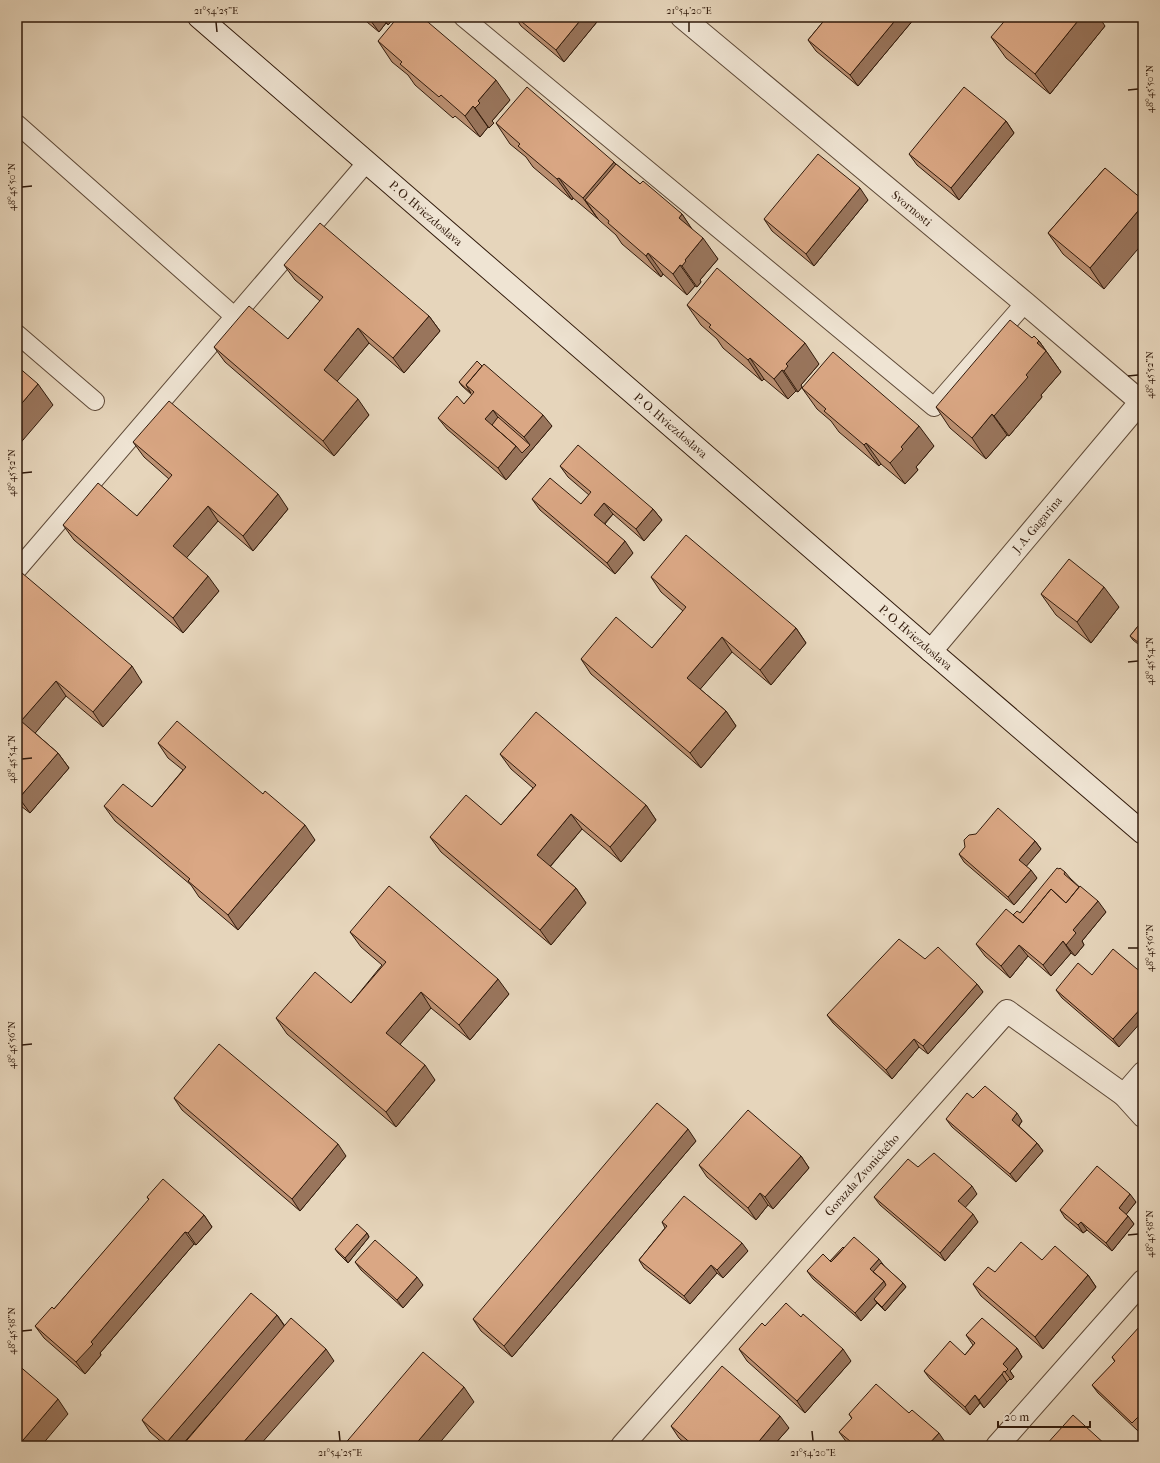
<svg xmlns="http://www.w3.org/2000/svg" width="1160" height="1463" viewBox="0 0 1160 1463" font-family="'IM FELL French Canon',serif">
<rect width="100%" height="100%" fill="#e6d5bb"/>
<filter id="stains"><feTurbulence type="fractalNoise" baseFrequency=".005" numOctaves="4"/><feColorMatrix values="0 0 0 0 .2 0 0 0 0 .09 0 0 0 0 .02 0 0 0 .5 -.17"/></filter>
<radialGradient id="worn" r=".72"><stop offset=".6" stop-color="#630" stop-opacity="0"/><stop offset="1" stop-color="#630" stop-opacity=".3"/></radialGradient>
<g fill="none" stroke-linecap="round" stroke-linejoin="round">
<g stroke="#5e4937" stroke-width="20">
<path id="lane" d="M463,17L934,407L1025,303
M17,124L234,316
M17,334L95,401
M17,570L367,162"/>
</g>
<g stroke="#5e4937" stroke-width="24">
<g id="street">
<path id="s1" d="M682,17L1025,303L1141,402"/>
<path id="s2" d="M931,651L1143,399"/>
<path d="M1143,1073L1124,1095L1143,1116"/>
<path id="s3" d="M622,1446L1007,1011L1124,1095"/>
<path d="M997,1446L1143,1281"/>
</g>
</g>
<g stroke="#311a0b" stroke-width="24">
<g id="secondary">
<path id="s4" d="M199,17L931,651L1143,833"/>
</g>
</g>
<use href="#lane" stroke="#efe4d3" stroke-width="18"/>
<use href="#street" stroke="#efe4d3" stroke-width="22"/>
<use href="#secondary" stroke="#efe4d3" stroke-width="22"/>
</g>
<path fill="#bb9072" stroke="#311a0b" d="M361,17H392L393,19L388,25L386,23L379,32Z
M515,17H601L564,62L521,26Z
M827,17H913L914,19L858,86L816,51L808,40Z
M1105,26L1050,94L1006,58L991,37Z
M378,41L510,100L492,121L494,123L489,128L488,127L480,137L455,116L453,118L415,85L408,75L392,62Z
M1006,121L1014,133L959,200L917,165L909,154Z
M496,123L614,162L616,164L640,184L682,214L691,228L718,259L700,280L701,282L697,287L695,286L687,295L663,274L661,277L622,244L616,235L600,221L598,219L573,198L572,200L533,167L526,157L510,144Z
M1105,168L1104,289L1063,254L1048,233Z
M868,200L814,266L772,231L764,219Z
M284,265L429,316L440,331L404,373L369,343L337,381L369,415L334,456L225,362L214,347L288,339L320,301L295,280Z
M687,305L819,364L801,385L802,387L798,392L796,391L788,399L764,379L762,381L723,348L717,339L701,325Z
M1032,338L1039,341L1061,372L1041,395L1042,397L1009,436L1007,435L986,459L950,428L936,407Z
M459,382L552,426L506,480L447,429L438,418L464,404L472,395L462,386Z
M802,388L934,446L916,467L918,470L905,484L881,464L879,466L839,432L831,421L817,409Z
M133,442L288,509L253,551L218,521L186,558L219,591L183,633L74,540L63,525L137,516L169,479L144,457Z
M560,466L653,509L662,520L644,541L613,514L605,524L633,553L615,574L540,510L532,499L581,504L589,495L568,477Z
M651,577L796,628L806,643L771,685L732,652L700,689L726,711L736,726L701,768L591,674L581,659L652,648L683,611L661,592Z
M17,579L142,682L103,727L66,696L35,733L58,753L69,768L30,813L17,803V658L19,655L17,654Z
M1041,594L1119,607L1091,643L1056,615Z
M1143,620V648L1133,640L1130,636Z
M158,743L315,840L238,930L199,897L191,885L115,821L104,806L152,807L183,770L168,758Z
M500,754L646,805L656,820L621,862L582,829L550,867L576,888L586,903L551,945L441,852L430,837L501,825L533,788L511,769Z
M1035,841L1041,849L1026,866L1037,878L1014,905L964,862L959,854Z
M1059,869L1065,872L1070,878L1106,912L1082,941L1084,945L1075,956L1071,953L1051,976L1028,956L1010,978L985,956L976,944L1013,915L1020,913Z
M350,932L509,994L470,1040L431,1008L400,1044L435,1080L396,1127L287,1034L276,1018L351,1003L382,965L361,947Z
M925,959L977,984L983,992L928,1054L919,1047L892,1079L833,1023L827,1015Z
M1092,975L1119,1047L1062,998L1056,990Z
M174,1098L346,1156L300,1211L182,1110Z
M946,1119L1022,1121L1019,1126L1037,1143L1043,1151L1016,1182L952,1127Z
M696,1141L512,1357L481,1331L473,1319Z
M801,1156L809,1168L773,1209L768,1205L756,1220L707,1177L699,1165Z
M918,1167L977,1194L965,1207L978,1222L945,1261L880,1205L874,1197Z
M147,1197L204,1215L212,1227L196,1245L194,1244L100,1353L101,1355L85,1374L44,1338L35,1326L54,1309L149,1200Z
M1136,1202L1126,1214L1134,1224L1112,1251L1087,1230L1083,1233L1065,1218L1060,1210Z
M662,1222L748,1251L723,1278L717,1273L690,1304L644,1268L639,1260L665,1228Z
M367,1233L369,1237L348,1263L338,1253L335,1249Z
M844,1248L883,1265L903,1283L906,1287L885,1311L877,1303L861,1321L813,1279L807,1271L830,1261Z
M1042,1260L1088,1275L1096,1287L1043,1349L981,1296L973,1284L995,1272Z
M355,1262L423,1285L403,1308L361,1270Z
M277,1315L285,1326L334,1361L249,1368L181,1446H166L150,1432L142,1420Z
M765,1326L851,1361L805,1413L747,1361L739,1349Z
M1143,1329V1426L1138,1431L1098,1393L1092,1385L1115,1362L1112,1357Z
M966,1335L1017,1348L1022,1357L1010,1371L1014,1377L1011,1380L1010,1379L1007,1382L984,1408L980,1403L970,1415L930,1379L924,1371L965,1355L973,1345Z
M849,1414L947,1445L946,1446H850L848,1444L839,1432L852,1419Z
M671,1426L789,1428L773,1446H688L679,1438Z"/>
<path fill="#99755c" stroke="#311a0b" d="M368,17H383L386,23L379,32Z
M383,17H392L393,19L388,25Z
M583,17H601L564,62L556,50Z
M898,17H913L914,19L858,86L850,75Z
M1081,17H1099L1105,26L1050,94L1035,74Z
M496,80L510,100L492,121L494,123L489,128L475,108L478,101Z
M473,106L488,127L480,137L465,116Z
M1006,121L1014,133L959,200L951,188Z
M614,162L629,182L585,200L598,219L583,198Z
M559,178L573,198L572,200L557,179Z
M860,188L868,200L814,266L806,254Z
M1143,205V243L1104,289L1090,268Z
M682,214L696,235L679,218Z
M703,238L718,259L700,280L701,282L697,287L682,266L685,260Z
M648,253L663,274L661,277L646,256Z
M680,265L695,286L687,295L673,274Z
M429,316L440,331L404,373L393,358Z
M358,328L369,343L334,385L324,370Z
M1039,341L1061,372L1041,395L1042,397L1009,436L994,416L1026,375L1037,343Z
M805,343L819,364L801,385L802,387L798,392L784,371L786,364Z
M750,358L764,379L762,381L748,360Z
M782,370L796,391L788,399L774,379Z
M38,384L53,405L17,447V409Z
M358,399L369,415L334,456L323,441Z
M493,410L501,422L494,430L485,419Z
M992,414L1007,435L986,459L972,438Z
M543,415L552,426L506,480L498,468L516,446L530,445L524,437Z
M919,426L934,446L916,467L918,470L905,484L890,463L901,447Z
M866,443L881,464L879,466L864,445Z
M278,494L288,509L253,551L243,536Z
M604,503L613,514L602,526L594,515Z
M208,506L218,521L183,562L173,546Z
M653,509L662,520L644,541L636,529Z
M625,541L633,553L615,574L607,563Z
M208,576L219,591L183,633L173,618Z
M1104,587L1119,607L1091,643L1077,622Z
M796,628L806,643L771,685L760,670Z
M722,637L732,652L697,693L687,678Z
M132,666L142,682L103,727L93,712Z
M56,681L66,696L32,737L21,721Z
M726,711L736,726L701,768L690,753Z
M58,753L69,768L30,813L19,798Z
M646,805L656,820L621,862L610,847Z
M571,814L582,829L547,870L537,855Z
M305,825L315,840L238,930L228,915Z
M1035,841L1041,849L1025,868L1019,860Z
M1031,870L1037,878L1014,905L1008,897Z
M576,888L586,903L551,945L540,930Z
M1098,901L1106,912L1082,941L1084,945L1075,956L1066,945L1073,930Z
M1063,941L1071,953L1051,976L1043,965Z
M1019,945L1028,956L1010,978L1001,966Z
M498,979L509,994L470,1040L459,1025Z
M977,984L983,992L928,1054L923,1046Z
M421,992L431,1008L397,1048L386,1033Z
M1143,1006V1020L1119,1047L1113,1039Z
M914,1039L919,1047L892,1079L886,1070Z
M425,1065L435,1080L396,1127L386,1112Z
M1017,1113L1022,1121L1017,1128L1012,1120Z
M688,1129L696,1141L512,1357L504,1346Z
M1037,1143L1043,1151L1016,1182L1010,1174Z
M338,1144L346,1156L300,1211L292,1199Z
M801,1156L809,1168L773,1209L765,1197Z
M972,1186L977,1194L964,1209L958,1201Z
M760,1193L768,1205L756,1220L748,1208Z
M1130,1194L1136,1202L1125,1216L1119,1208Z
M973,1214L978,1222L945,1261L940,1253Z
M204,1215L212,1227L196,1245L188,1233Z
M1128,1216L1134,1224L1112,1251L1106,1243Z
M1081,1222L1087,1230L1083,1233L1078,1225Z
M185,1232L194,1244L100,1353L101,1355L85,1374L76,1362L91,1342Z
M367,1233L369,1237L348,1263L345,1258Z
M742,1243L748,1251L723,1278L717,1270Z
M879,1259L885,1267L872,1273L870,1269Z
M711,1265L717,1273L690,1304L684,1296Z
M1088,1275L1096,1287L1043,1349L1035,1337Z
M417,1277L423,1285L403,1308L397,1300Z
M884,1281L889,1289L874,1299L877,1303L861,1321L855,1313Z
M903,1283L906,1287L885,1311L882,1307Z
M277,1315L285,1327L181,1446H170L167,1442Z
M1017,1348L1022,1357L1010,1371L1014,1377L1011,1380L1005,1372L1003,1364Z
M326,1349L334,1361L259,1446H240Z
M843,1349L851,1361L805,1413L797,1401Z
M1002,1374L1007,1382L984,1408L979,1400Z
M464,1387L474,1402L437,1446H414Z
M975,1395L980,1403L970,1415L965,1407Z
M58,1399L68,1414L41,1446H18Z
M780,1416L789,1428L773,1446H755Z
M939,1433L947,1445L946,1446H927Z"/>
<path fill="#daa784" stroke="#311a0b" d="M398,17H422L496,80L478,101L480,103L475,108L473,106L465,116L441,95L439,97L400,64L402,62L378,41Z
M516,17H583L556,50Z
M827,17H898L850,75L808,40Z
M1008,17H1081L1035,74L991,37Z
M527,87L614,162L583,198L559,178L557,179L518,146L520,144L496,123Z
M964,87L1006,121L951,188L909,154Z
M818,154L860,188L806,254L764,219Z
M616,164L640,184L643,181L682,214L679,218L703,238L685,260L686,261L682,266L680,265L673,274L648,253L646,256L608,223L609,221L585,200Z
M1105,168L1143,200V205L1090,268L1048,233Z
M320,223L429,316L393,358L358,328L324,370L358,399L323,441L214,347L249,306L288,339L323,297L284,265Z
M717,268L805,343L786,364L788,366L784,371L782,370L774,379L750,358L748,360L709,327L711,325L687,305Z
M1010,320L1032,338L1034,336L1039,341L1037,343L1046,351L1026,375L1028,377L994,416L992,414L972,438L936,407Z
M833,352L919,426L901,447L903,449L890,463L866,443L864,445L824,411L826,409L802,388Z
M477,361L482,366L466,385L471,393L459,382Z
M484,364L543,415L524,437L493,410L485,419L516,446L498,468L438,418L457,396L464,404L474,392L466,385Z
M17,366L38,384L17,409Z
M169,401L278,494L243,536L208,506L173,546L208,576L173,618L63,525L98,483L137,516L172,475L133,442Z
M498,417L530,445L522,453L516,446L492,425Z
M578,445L653,509L636,529L604,503L594,515L625,541L607,563L532,499L550,478L581,504L591,492L560,466Z
M686,535L796,628L760,670L722,637L687,678L726,711L690,753L581,659L616,617L652,648L686,607L651,577Z
M1069,559L1104,587L1077,622L1041,594Z
M22,573L132,666L93,712L56,681L21,721L58,753L19,798L17,797V658L22,652L17,647V579Z
M1143,620V646L1130,636Z
M536,712L646,805L610,847L571,814L537,855L576,888L540,930L430,837L466,795L501,825L536,785L500,754Z
M177,721L263,794L265,791L305,825L228,915L188,881L190,879L104,806L123,784L152,807L186,767L158,743Z
M998,808L1035,841L1019,860L1031,870L1008,897L959,854L965,847L964,840L969,835L976,834Z
M1057,868L1059,869L1060,868L1065,872L1064,874L1079,887L1066,903L1051,889L1023,923L1013,915L1017,911L1020,913Z
M389,886L498,979L459,1025L421,992L386,1033L425,1065L386,1112L276,1018L315,972L351,1003L386,962L350,932Z
M1080,886L1098,901L1073,930L1076,933L1066,945L1063,941L1043,965L1019,945L1001,966L976,944L1006,909L1023,923L1051,889L1066,903Z
M899,939L925,959L938,947L977,984L923,1046L914,1039L886,1070L827,1015Z
M1113,949L1143,974V1006L1113,1039L1056,990L1078,963L1092,975Z
M219,1044L338,1144L292,1199L174,1098Z
M985,1086L1017,1113L1012,1120L1037,1143L1010,1174L946,1119L967,1093L973,1098Z
M657,1103L688,1129L504,1346L473,1319Z
M748,1110L801,1156L765,1197L760,1193L748,1208L699,1165Z
M934,1153L972,1186L958,1201L973,1214L940,1253L874,1197L908,1159L918,1167Z
M1097,1166L1130,1194L1119,1208L1128,1216L1106,1243L1081,1222L1078,1225L1060,1210Z
M163,1179L204,1215L188,1233L185,1232L91,1342L93,1344L76,1362L35,1326L52,1307L54,1309L149,1199L147,1197Z
M684,1196L742,1243L717,1270L711,1265L684,1296L639,1260L667,1226L662,1222Z
M357,1224L367,1233L345,1258L335,1249Z
M854,1237L879,1259L870,1269L884,1281L855,1313L807,1271L823,1254L831,1262Z
M375,1240L417,1277L397,1300L355,1262Z
M1021,1242L1042,1260L1055,1246L1088,1275L1035,1337L973,1284L988,1267L995,1272Z
M843,1247L844,1248L831,1262L830,1261Z
M881,1263L903,1283L882,1307L874,1299L886,1285L884,1281L873,1272Z
M251,1293L277,1315L167,1442L142,1420Z
M786,1303L801,1317L803,1314L843,1349L797,1401L739,1349L762,1323L765,1326Z
M291,1318L326,1349L240,1446H182Z
M982,1318L1017,1348L1003,1364L1008,1369L1005,1372L1004,1371L1002,1374L979,1400L975,1395L965,1407L924,1371L950,1341L965,1355L975,1343L966,1335Z
M1140,1326L1143,1329V1412L1132,1423L1092,1385L1115,1361L1112,1357Z
M423,1352L464,1387L414,1446H343Z
M17,1364L58,1399L18,1446L17,1445Z
M722,1366L780,1416L755,1446H694L671,1426Z
M876,1384L909,1413L912,1410L939,1433L927,1446H856L839,1432L852,1418L849,1414Z
M1073,1415L1107,1446H1045Z"/>
<path fill="none" stroke="#311a0b" stroke-width="1.5" d="M216,22L217,32M689,22V32M1128,90L1138,89M22,187L32,186M1128,376L1138,375M22,473L32,472M1128,662L1138,661M22,759L32,758M1128,948H1138M22,1045L32,1044M1128,1235L1138,1234M22,1331L32,1330M339,1431L340,1441M812,1431L813,1441"/>
<g text-anchor="middle" stroke-width="4" stroke-linejoin="round" paint-order="stroke">
<g font-size="12" fill="#311a0b" stroke="#efe4d3">
<text dy="4" stroke="none"><textPath href="#s1" startOffset="299">Svornosti</textPath></text>
<text dy="4" stroke="none"><textPath href="#s4" startOffset="300">P. O. Hviezdoslava</textPath></text>
<text dy="4" stroke="none"><textPath href="#s4" startOffset="624">P. O. Hviezdoslava</textPath></text>
<text dy="4" stroke="none"><textPath href="#s2" startOffset="165">J. A. Gagarina</textPath></text>
<text dy="4" stroke="none"><textPath href="#s4" startOffset="948">P. O. Hviezdoslava</textPath></text>
<text dy="4" stroke="none"><textPath href="#s3" startOffset="362">Gorazda Zvonického</textPath></text>
</g>
</g>
<rect width="1160" height="1463" fill="none" stroke="#e6d5bb" stroke-width="44"/>
<path d="M998 1421v6h92v-6" fill="none" stroke="#311a0b" stroke-width="2"/>
<text x="1004" y="1421" font-size="12" fill="#311a0b" stroke="#efe4d3" stroke-width="3" paint-order="stroke">20 m</text>
<rect x="22" y="22" width="1116" height="1419" fill="none" stroke="#311a0b" stroke-width="1.5"/>
<g font-size="10" text-anchor="middle" fill="#311a0b">
<text x="216" y="14">21°54'25"E</text>
<text x="689" y="14">21°54'20"E</text>
<text transform="translate(1149 89) rotate(-90)" y="4">48°45'50"N</text>
<text transform="translate(11 187) rotate(-90)" y="4">48°45'50"N</text>
<text transform="translate(1149 375) rotate(-90)" y="4">48°45'52"N</text>
<text transform="translate(11 473) rotate(-90)" y="4">48°45'52"N</text>
<text transform="translate(1149 661) rotate(-90)" y="4">48°45'54"N</text>
<text transform="translate(11 759) rotate(-90)" y="4">48°45'54"N</text>
<text transform="translate(1149 948) rotate(-90)" y="4">48°45'56"N</text>
<text transform="translate(11 1045) rotate(-90)" y="4">48°45'56"N</text>
<text transform="translate(1149 1234) rotate(-90)" y="4">48°45'58"N</text>
<text transform="translate(11 1331) rotate(-90)" y="4">48°45'58"N</text>
<text x="340" y="1456">21°54'25"E</text>
<text x="813" y="1456">21°54'20"E</text>
</g>
<rect width="100%" height="100%" filter="url(#stains)"/>
<rect width="100%" height="100%" fill="url(#worn)"/>
</svg>
